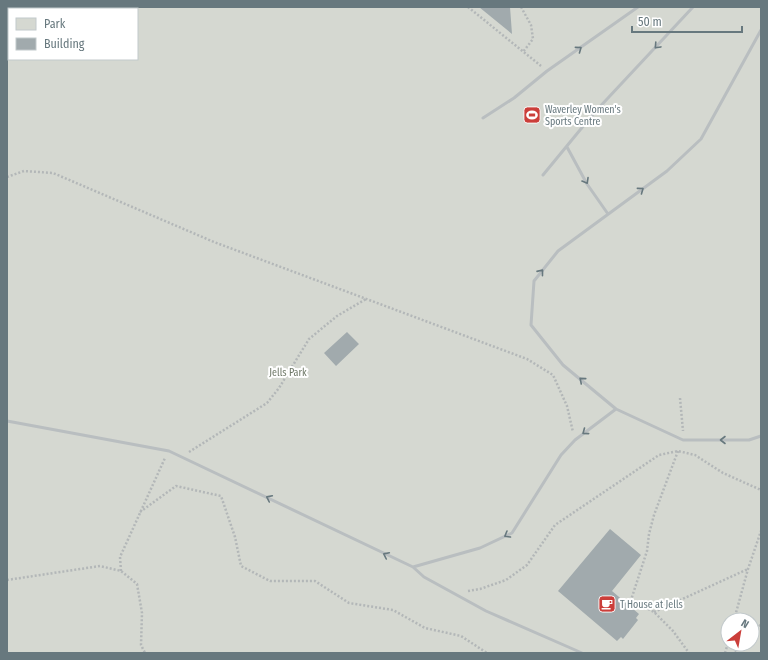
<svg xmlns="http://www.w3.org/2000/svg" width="768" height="660" viewBox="0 0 768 660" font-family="'Fira Sans Condensed',sans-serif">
<rect width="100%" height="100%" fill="#f4f3f1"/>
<path fill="#d5d8d1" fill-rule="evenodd" d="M7,7H761V653H7ZM9,9H137V59H9ZM728,620H752V644H728Z"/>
<path fill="#a1aaad" d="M479,7H510L512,34Z
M347,332L359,344L336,366L324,353Z
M610,529L641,555L612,591L639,614L636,618L638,620L623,639L621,637L617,641L558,591Z"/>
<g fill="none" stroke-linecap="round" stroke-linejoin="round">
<path stroke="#b3b7b8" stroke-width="2.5" stroke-dasharray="2 2" stroke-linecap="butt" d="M468,7L541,66
M521,7L531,25L533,39L523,52
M7,177L24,171L53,173L214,242L527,359L553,375L567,406L573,432
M680,398L683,431
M678,451L654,515L649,534L647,551L631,600L654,612L673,631L689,653
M189,452L267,403L279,388L309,339L337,316L366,299
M140,512L176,486L221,496L235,537L241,566L270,581H315L349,603L393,610L425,628L461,636L487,653
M121,571L120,557L165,458
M7,580L100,566L121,571L137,584L142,613L141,645L145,653
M468,591L480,589L506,580L527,565L555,525L659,455L678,451L695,455L723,473L761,490
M654,612L748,569
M734,620L748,569L761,531
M752,636L761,624
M725,653L728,643
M735,653L744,644"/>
<path stroke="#b9bec0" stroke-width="3" d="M761,30L701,139L667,171L558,251L534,281L531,325L563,365L616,409L683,440H749L761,436
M483,118L514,98L547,71L638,7
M567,147L587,184L608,214
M543,175L594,113L693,7
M7,421L169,451L413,567L480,548L512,533L561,455L575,440L616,409
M413,567L424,577L486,611L582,653"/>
</g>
<defs><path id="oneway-chevron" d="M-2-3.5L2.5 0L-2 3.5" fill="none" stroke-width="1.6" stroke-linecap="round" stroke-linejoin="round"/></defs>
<g stroke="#67787e">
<use href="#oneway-chevron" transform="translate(657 46) rotate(133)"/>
<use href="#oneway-chevron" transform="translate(579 49) rotate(-36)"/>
<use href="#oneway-chevron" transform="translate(586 181) rotate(60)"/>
<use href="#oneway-chevron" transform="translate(641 190) rotate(-36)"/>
<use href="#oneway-chevron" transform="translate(541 272) rotate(-51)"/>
<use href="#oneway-chevron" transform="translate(582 380) rotate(-140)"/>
<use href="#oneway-chevron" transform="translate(585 432) rotate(143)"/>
<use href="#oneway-chevron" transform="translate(723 440) rotate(-180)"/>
<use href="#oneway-chevron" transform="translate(269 498) rotate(-154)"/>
<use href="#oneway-chevron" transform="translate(507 535) rotate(150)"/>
<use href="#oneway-chevron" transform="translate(386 555) rotate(-154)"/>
</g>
<defs>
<g id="stadium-square" transform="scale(0.9)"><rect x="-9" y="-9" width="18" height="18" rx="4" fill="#cb3e3a" stroke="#fff"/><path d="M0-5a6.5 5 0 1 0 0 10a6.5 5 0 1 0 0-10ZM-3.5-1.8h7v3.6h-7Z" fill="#fff"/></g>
<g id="cafe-square" transform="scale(0.9)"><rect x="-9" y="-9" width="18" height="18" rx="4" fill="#cb3e3a" stroke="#fff"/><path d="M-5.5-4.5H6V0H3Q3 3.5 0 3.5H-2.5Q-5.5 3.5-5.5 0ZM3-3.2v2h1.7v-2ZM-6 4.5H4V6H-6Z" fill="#fff"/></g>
</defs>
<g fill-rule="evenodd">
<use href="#stadium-square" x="532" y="115"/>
<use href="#cafe-square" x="607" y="604"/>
</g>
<g text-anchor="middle" stroke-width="4" stroke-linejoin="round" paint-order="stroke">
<g font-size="10" fill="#67787e" stroke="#fff" text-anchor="start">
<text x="545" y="113">Waverley Women's<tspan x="545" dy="12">Sports Centre</tspan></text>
<text x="620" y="608">T House at Jells</text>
</g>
<g font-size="10" fill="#6c7665" stroke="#fff">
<text x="288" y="376">Jells Park</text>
</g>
</g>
<rect width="768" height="660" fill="none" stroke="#67787e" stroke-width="16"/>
<rect x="8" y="8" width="130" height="52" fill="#ffffff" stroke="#c2c9cb"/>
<rect x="16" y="18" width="20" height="12" fill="#d5d8d1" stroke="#c2c9cb"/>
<text x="44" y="28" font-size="12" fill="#67787e">Park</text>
<rect x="16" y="38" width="20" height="12" fill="#a1aaad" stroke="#c2c9cb"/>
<text x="44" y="48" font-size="12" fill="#67787e">Building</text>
<g transform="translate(740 632) rotate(31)"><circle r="19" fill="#ffffff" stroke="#c2c9cb"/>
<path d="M0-3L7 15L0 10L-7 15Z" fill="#cb3e3a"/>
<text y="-6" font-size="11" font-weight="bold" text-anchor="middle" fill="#67787e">N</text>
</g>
<path d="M632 26v6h110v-6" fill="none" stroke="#67787e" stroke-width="2"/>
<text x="638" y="26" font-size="12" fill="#67787e" stroke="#ffffff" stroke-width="3" paint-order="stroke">50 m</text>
</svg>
